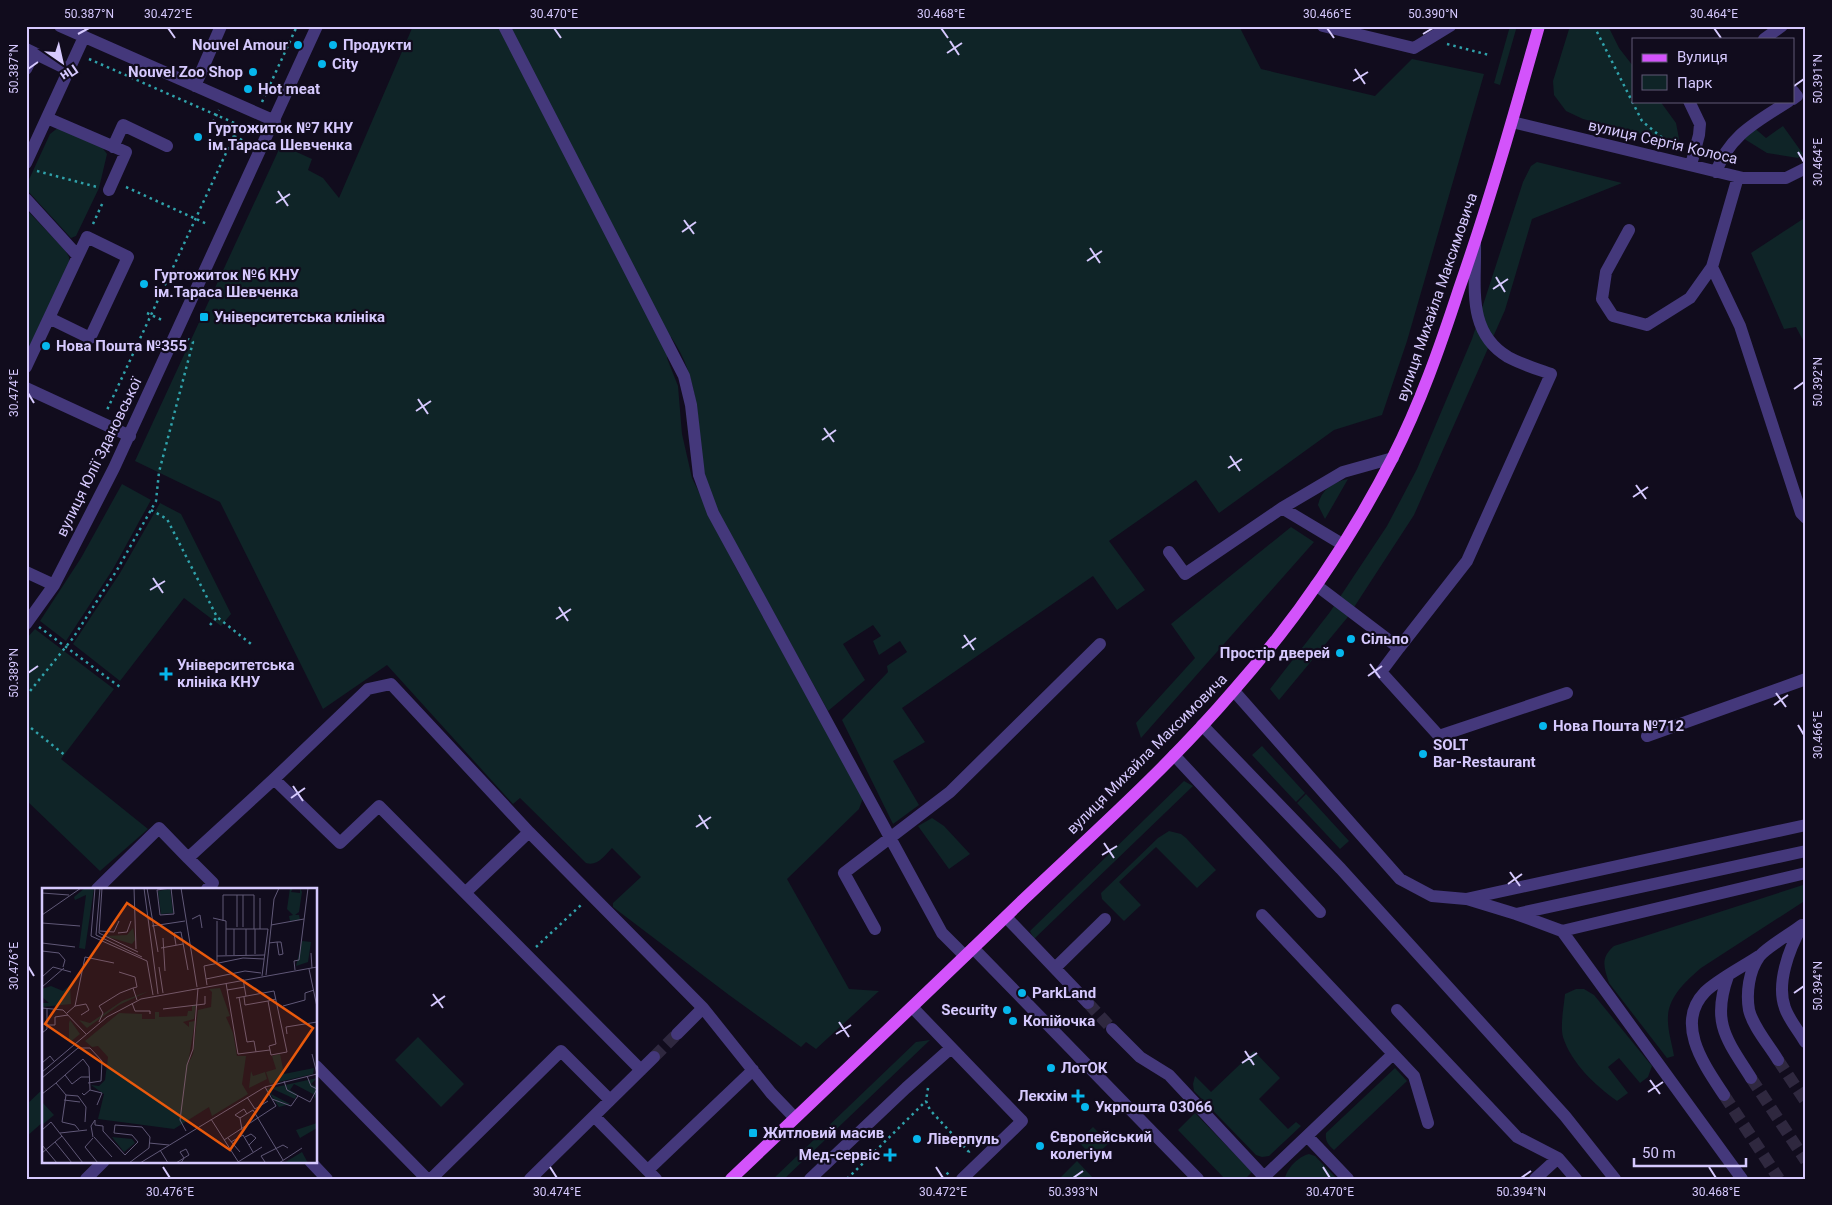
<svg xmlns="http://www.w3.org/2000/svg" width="1832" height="1205" viewBox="0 0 1832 1205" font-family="Roboto,sans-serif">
<rect width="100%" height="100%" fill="#110c1d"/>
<path fill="#0f2427" d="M413,26H1239L1261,69L1375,96L1412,59L1484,74L1407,341L1382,415L1334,430L1219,513L1196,480L1109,541L1145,590L1117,610L1093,576L902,708L925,742L893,761L919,805L893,824L842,720L888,672L887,666L907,652L900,641L879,655L873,641L881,636L873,625L843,644L865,680L828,711L716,508C712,496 706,483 704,471C697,423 700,379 671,337L667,358L678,386L682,434L692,478L735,566L863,798L859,809L787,879L849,989L879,991L816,1049L806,1042L801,1047L729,995L613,907V903L641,877L612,848C605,855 597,867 586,863L520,798L513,804L387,665L323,709L220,502L135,461L281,145L312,159L308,170L323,178L339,198Z
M1510,26H1517L1500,85L1494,83Z
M1570,26H1608L1619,48L1633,66V101H1660L1676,123L1680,144L1583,119L1566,111L1554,95L1553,81Z
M1752,126L1766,138L1783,126L1803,154L1798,158L1767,153L1738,135Z
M59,127L101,146L107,154L99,188L76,236L71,238L26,189V186L50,134Z
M1537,162L1622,183L1532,219L1505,310L1414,515L1347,618L1279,700L1270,689L1330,612L1387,526L1417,469L1472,339L1523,182L1531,166Z
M26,209L65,250L69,257V263L26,357Z
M1806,217V346L1796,327L1784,329L1751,253Z
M1348,479L1325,519L1318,505C1321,490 1333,482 1348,479Z
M122,484L151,500L113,569L66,641L40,621L81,558Z
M160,503L181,514L231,614L221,626L184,598L120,681L73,644L120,573Z
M1291,527L1314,542L1141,738L1136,723L1195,658L1171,624Z
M35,629L114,689L61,759L148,829L100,871L26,800V639Z
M1262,746L1305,793L1296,802L1252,755Z
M1184,781L1193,786L1034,939L1030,931Z
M1306,794L1349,841L1340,849L1297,803Z
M932,818L944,826L970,854L949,869L918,826Z
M1169,831L1181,834L1186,838L1216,870L1197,888L1156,847L1119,882L1141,905L1124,921L1102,899L1101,893L1158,838Z
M1806,884V900L1701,968C1687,980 1669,996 1668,1016C1667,1029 1672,1043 1674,1056L1667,1058L1609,983C1604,967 1600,958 1614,946Z
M1576,989H1584L1594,995L1652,1066L1648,1077L1640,1083L1619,1058L1608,1067L1628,1093L1617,1101C1596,1086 1571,1063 1563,1037C1560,1026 1564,1005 1565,994Z
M418,1037L464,1084L441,1107L395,1060Z
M930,1040L784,1179H773L916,1042Z
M1254,1051L1280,1078L1259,1099L1288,1129L1296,1122L1301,1126L1269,1156L1262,1157L1256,1155L1194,1091L1193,1084L1195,1076L1211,1092Z
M1395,1068L1407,1081L1334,1150C1328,1145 1325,1141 1326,1133Z
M44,1088V1121L26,1137V1105Z
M1195,1113L1252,1172L1245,1179H1225L1178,1130Z
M1093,1127L1109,1143L1093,1158L1078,1141Z
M1309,1154L1315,1156L1337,1179H1285C1286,1169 1299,1156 1309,1154Z
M1077,1161L1094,1179H1059Z"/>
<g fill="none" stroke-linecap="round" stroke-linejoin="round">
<path stroke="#2f283f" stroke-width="12" stroke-dasharray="12 6" stroke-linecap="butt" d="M1088,1003L1112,1029
M654,1057L677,1034
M1778,1060L1806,1102
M1751,1078L1806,1161
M1724,1095L1779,1179"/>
<path stroke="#30a2ab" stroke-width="2.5" stroke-dasharray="2.5 4" stroke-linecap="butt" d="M1594,26L1642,121L1672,146
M1447,44L1489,55
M89,59L239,125L107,410
M262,102L297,26
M213,122L219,110
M234,136L244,141
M37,171L97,187
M126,187L207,224
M93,224L103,202
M147,313L162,320
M151,510L167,519L217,617L251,644
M210,625L217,617
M39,627L120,687
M26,696L73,638L117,570L156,501L159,472L193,342L188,339
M26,724L66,756
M536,947L581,905
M928,1088L926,1101L930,1110L969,1152L968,1153
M847,1179L926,1101
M942,1179L950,1171"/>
<path stroke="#44387b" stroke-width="12" d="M60,26L275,121
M504,26L684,376L691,405L699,475L713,513L942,933L965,956
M1323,26L1414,48L1450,26
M1764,39L1782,26
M26,49L69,70
M26,69L34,53
M195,86L221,26
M1793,91L1797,96L1793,99
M1689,101L1700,124L1699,135L1691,165
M47,118L126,152L109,190
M1512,122L1743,178H1786L1806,168
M113,147L123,125L167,146
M26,163L84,37
M1716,172C1730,134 1757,122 1789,101
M26,199L78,256L26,367
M1629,230L1606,272L1602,299L1613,316L1647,325L1690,298L1712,267L1738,177
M1712,267L1740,326L1801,513L1806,518
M49,318L90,338L128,257L87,237L78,256
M26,388L130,436
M1282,508L1343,472L1393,458
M1169,552L1185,574L1282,508L1342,544
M26,572L54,585
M1316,585L1399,648L1467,561L1551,374C1537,369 1521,364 1508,357C1466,332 1476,286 1475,244
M26,624L54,585L114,468L317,26
M1399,648L1381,672L1439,736L1567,693
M1234,691L1400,879L1432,896L1466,899L1806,825
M1202,725L1341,869L1565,1116L1615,1179
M1647,736L1806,679
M1174,755L1320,912
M274,779L340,843L379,806L641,1070
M188,858L213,883L207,889
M97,889L159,828L188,858L274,779L368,689L391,684L529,832L703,1008L771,1093L795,1118
M466,892L529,832
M1467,899L1516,914L1806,851
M1516,914L1562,931L1806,873
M1262,915L1414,1076L1428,1123
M1006,917L1088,1003
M1801,928C1789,949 1776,984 1785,1008C1789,1020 1799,1031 1805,1042
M875,929L844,873L950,792L1100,644
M1562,931L1742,1179
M973,948L1198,1179
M1055,968L1105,919
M1728,976C1711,1023 1727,1040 1751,1078
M912,1007L1022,1121L962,1179
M1397,1010L1517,1137L1558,1158L1576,1179
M1112,1029L1140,1057L1169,1075L1266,1179
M677,1034L703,1008
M1778,1060C1769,1045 1753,1027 1749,1010C1746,993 1749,971 1759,957C1765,948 1792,933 1802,925
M316,1066L427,1179
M1724,1095C1705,1066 1674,1024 1705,992C1717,980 1744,966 1759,956
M594,1116L656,1179
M1307,1136L1348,1179
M310,1161L327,1179
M648,1170L753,1070
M1264,1177L1393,1054
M86,1179L104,1161
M431,1179L561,1051L610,1100
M530,1179L654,1057
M810,1179L906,1088L951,1048
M1535,1179L1558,1158"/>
<path stroke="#d353fb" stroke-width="12" d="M731,1179C829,1086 927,993 1024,899C1096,831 1170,765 1234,690C1296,620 1350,541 1393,457C1420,404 1440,347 1459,289C1489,203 1514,115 1539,26"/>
</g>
<path fill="none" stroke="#d6c9fe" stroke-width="2" d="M168,28L175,38M554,28L561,38M941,28L948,38M1327,28L1334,38M1714,28L1721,38M78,34L89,28M1423,34L1433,28M950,41L959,55M947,53L962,43M28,69L38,62M1355,69L1365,84M1353,81L1368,72M1794,86L1804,79M1798,152L1804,162M278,191L288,206M276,203L290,194M684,220L694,234M682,232L696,222M1090,248L1100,263M1087,261L1102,251M1496,277L1505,292M1493,289L1508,279M1794,389L1804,382M28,393L34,403M418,399L428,414M416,411L431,401M824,428L834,442M822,440L836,430M1230,456L1240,471M1228,468L1242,459M1636,485L1646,499M1633,497L1648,487M153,578L163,593M150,590L165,581M559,607L568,621M556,619L571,609M964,635L974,650M962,648L976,638M1370,664L1380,678M28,673L38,666M1368,676L1382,666M1776,693L1786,707M1774,705L1788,695M1798,725L1804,735M293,786L303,801M291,798L305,788M699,815L708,829M696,827L711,817M1104,843L1114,858M1102,855L1117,846M1510,872L1520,886M1508,884L1522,874M28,966L34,976M1794,993L1804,986M433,994L443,1008M431,1006L445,996M839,1022L849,1037M836,1034L851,1025M1245,1051L1254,1065M1242,1063L1257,1053M1650,1080L1660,1094M1648,1092L1663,1082M163,1167L170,1178M550,1167L557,1178M936,1167L943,1178M1323,1167L1330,1178M1709,1167L1716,1178M1073,1178L1083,1171M1521,1178L1531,1171"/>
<g fill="#06b7ed" stroke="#110c1d" stroke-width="2">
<circle cx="298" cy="45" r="5"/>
<circle cx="333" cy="45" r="5"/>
<circle cx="322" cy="64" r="5"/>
<circle cx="253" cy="72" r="5"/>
<circle cx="248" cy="89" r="5"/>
<circle cx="198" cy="137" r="5"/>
<circle cx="144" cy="284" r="5"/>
<rect x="199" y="312" width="10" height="10" rx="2.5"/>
<circle cx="46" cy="346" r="5"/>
<circle cx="1351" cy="639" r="5"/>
<circle cx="1340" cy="653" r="5"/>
<path d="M163.5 666.5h5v5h5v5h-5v5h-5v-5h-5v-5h5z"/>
<circle cx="1543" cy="726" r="5"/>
<circle cx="1423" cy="754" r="5"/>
<circle cx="1022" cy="993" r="5"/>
<circle cx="1007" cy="1010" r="5"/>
<circle cx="1013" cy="1021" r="5"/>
<circle cx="1051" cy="1068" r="5"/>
<path d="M1075.5 1088.5h5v5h5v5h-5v5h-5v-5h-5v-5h5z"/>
<circle cx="1085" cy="1107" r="5"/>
<rect x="748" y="1128" width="10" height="10" rx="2.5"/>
<circle cx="917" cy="1139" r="5"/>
<circle cx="1040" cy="1146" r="5"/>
<path d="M887.5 1147.5h5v5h5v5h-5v5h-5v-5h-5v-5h5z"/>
</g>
<g text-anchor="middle" stroke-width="4.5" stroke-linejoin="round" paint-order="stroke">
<g font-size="15" font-weight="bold" fill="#d6c9fe" stroke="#110c1d" text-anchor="start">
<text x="288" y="50" text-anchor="end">Nouvel Amour</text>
<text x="343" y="50">Продукти</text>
<text x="332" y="69">City</text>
<text x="243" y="77" text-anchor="end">Nouvel Zoo Shop</text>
<text x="258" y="94">Hot meat</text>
<text x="208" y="133">Гуртожиток №7 КНУ<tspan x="208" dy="17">ім.Тараса Шевченка</tspan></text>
<text x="154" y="280">Гуртожиток №6 КНУ<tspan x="154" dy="17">ім.Тараса Шевченка</tspan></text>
<text x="214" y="322">Університетська клініка</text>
<text x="56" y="351">Нова Пошта №355</text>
<text x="1361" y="644">Сільпо</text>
<text x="1330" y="658" text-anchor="end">Простір дверей</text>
<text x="177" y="670">Університетська<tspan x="177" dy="17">клініка КНУ</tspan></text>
<text x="1553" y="731">Нова Пошта №712</text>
<text x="1433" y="750">SOLT<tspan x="1433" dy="17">Bar-Restaurant</tspan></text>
<text x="1032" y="998">ParkLand</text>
<text x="997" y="1015" text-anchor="end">Security</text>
<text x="1023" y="1026">Копійочка</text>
<text x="1061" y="1073">ЛотОК</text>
<text x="1068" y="1101" text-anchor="end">Лекхім</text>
<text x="1095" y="1112">Укрпошта 03066</text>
<text x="763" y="1138">Житловий масив</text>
<text x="1050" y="1142">Європейський<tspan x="1050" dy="17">колегіум</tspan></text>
<text x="927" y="1144">Ліверпуль</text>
<text x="880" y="1160" text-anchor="end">Мед-сервіс</text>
</g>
<g font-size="15" fill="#d6c9fe" stroke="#110c1d">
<text transform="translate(1663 142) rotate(13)" y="5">вулиця Сергія Колоса</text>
<text transform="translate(1437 297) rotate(-71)" y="5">вулиця Михайла Максимовича</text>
<text transform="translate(99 457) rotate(-64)" y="5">вулиця Юлії Здановської</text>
<text transform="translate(1147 754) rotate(-45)" y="5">вулиця Михайла Максимовича</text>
</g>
</g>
<g transform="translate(42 888)">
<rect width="275" height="275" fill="#110c1d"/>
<path d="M43,0H52L43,61L37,60L44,7L33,12L32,9ZM248,0H251L249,4L258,5V0L260,4L257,24L253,27H257L258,32L248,33L247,28L251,27L245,21ZM128,1L131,25L119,26L116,3ZM91,40L93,52L90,56L63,48L85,47ZM260,53L269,54L266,74L254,78ZM28,97L29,116L0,119V115H7L0,109V101L9,98L21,103ZM178,100L188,128L184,129L191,145L195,168H204L200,196L206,206L170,228L167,219L132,241L56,231L62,206L49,197L57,198L63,192L66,169L56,158L50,159L43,153L77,125L100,126V131H113V124H117V129L145,128L146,123H150V117H154L152,131L141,134L147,139V134L153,133L146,176L151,166L156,122L169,119L170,104L167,101ZM107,103L77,117L45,140L37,132L48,135L80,113ZM28,132L38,146L27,155V135ZM238,166L242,186L272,180L271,186L228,196L224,184L234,181L230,168ZM209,183L211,188L223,184L225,191L207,200ZM275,190L269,196L275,199V209L272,210L273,207L252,196L248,202L255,206L253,211L231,201L229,206L248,216L237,219L225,201ZM0,214L12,227L0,237ZM275,235V240L258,250L254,242ZM70,249L90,251L93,255L82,264ZM260,264L266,275H242Z" fill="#0f2427"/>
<path fill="none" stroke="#605877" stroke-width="1" d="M53,0L49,48L105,73L111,107M58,0L54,47L100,69M60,0L57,45L96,64M92,0L94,61M102,0L116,106M105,0L116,64M129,0L115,2L118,27L132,26L129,0M139,0L155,99M0,5L27,7M218,10V41M0,27L39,0M171,30L184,33V67M150,31L158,27L160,40M181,33V7H212V41M0,35L38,38M229,37L262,31M110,38L143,33M195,39V7M201,39V7M184,41H226L220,88M58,43L72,44L77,33M76,45L85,44L89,33M121,50L123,83M0,55L33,59M227,55L235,54H239L241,66L237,67L235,54M134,57L132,45L139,44L146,82M119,60L141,56M0,63L17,65L23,72L21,79M269,65L270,80M213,66V41M192,67V41M204,67V41M175,68L223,67M175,74V33M117,79L121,105M267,81L275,119M253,82L252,73L257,72L266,0M77,84L93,89L95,99L91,100M224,87L232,11L237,0M0,89L11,79L29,84M164,91L203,83L219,85M201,91L204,108M184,95L196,166L228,162L229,167L245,164L232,103L194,110M165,97L162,78L201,70L222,71M0,99L22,80M185,102L203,99M197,109L205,154L212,153L214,164M202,109L203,117L226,113M90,115L93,123H108V126M33,118L43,69L72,75M241,118L263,112V105L272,102M0,120L21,122L44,146M121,121L163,116V108M25,125L33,118L44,116L47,122L39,127M57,134L61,125L57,118L78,105L91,100L95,112M5,137H13V129L26,127M0,145L5,141V121M245,146L244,139L275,134M275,149V166M228,162L227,158L234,156L226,113L234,111M270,166L275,186M0,175L8,168L12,173M0,184L65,129L99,111L275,79M23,187L30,196L39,189H47M265,188L269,198L275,201M0,190L36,160H48L60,173L59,193L46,195M242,193L245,202L268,214L275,201M14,195L41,171L47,179L48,202L42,207L40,205M48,202L60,205L55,217M0,206L14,195L24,207L36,208L44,219L43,234M24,207L20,234L33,237L37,242M205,209L213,221L226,213M230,211L249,218L256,208M22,212L38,214M198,230L193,227L202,221L205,226M169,231L197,275M53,232V237L61,238V243L83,267L96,254L90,247L72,245L73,237L100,239L108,249L107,260L87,275M0,242L9,234L41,275M200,242L198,230L211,222L241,272M144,243L138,232L145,177L151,161L156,100M18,245L45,242M51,249L49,238L53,232M52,249L70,269M203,249L209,246L214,250L207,257M51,250L43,259L56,275M186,250L198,264M182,252L234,218L223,199M13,254L30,275M189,254L201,247L211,264M107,255L127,257M0,257L15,275M144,261L147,267L142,270L138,264ZM118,262L126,275M0,265L20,248M196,274L220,259M223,274L219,268L241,257L246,260M98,275L223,199L275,186M134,275L142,270L139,275M237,275L260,260"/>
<path fill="#e8590c" fill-opacity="0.15" stroke="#e8590c" stroke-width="2.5" d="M85,15L271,140L188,262L3,136Z"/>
<rect width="275" height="275" fill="none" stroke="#d6c9fe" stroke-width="2.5"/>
</g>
<rect width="1832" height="1205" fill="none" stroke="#110c1d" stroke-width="55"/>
<rect x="1632" y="38" width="162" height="65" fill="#110c1d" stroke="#605877"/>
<rect x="1642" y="54" width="25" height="8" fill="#d353fb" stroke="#605877"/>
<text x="1677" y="62" font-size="15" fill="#d6c9fe">Вулиця</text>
<rect x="1642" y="75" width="25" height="15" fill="#0f2427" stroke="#605877"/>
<text x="1677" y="88" font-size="15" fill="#d6c9fe">Парк</text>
<g transform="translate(62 62) rotate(146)" stroke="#110c1d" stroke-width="4" paint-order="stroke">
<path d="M0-4L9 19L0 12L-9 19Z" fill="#d6c9fe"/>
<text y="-8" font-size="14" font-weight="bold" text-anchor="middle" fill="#d6c9fe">Пн</text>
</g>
<path d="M1634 1158v8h112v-8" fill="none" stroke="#d6c9fe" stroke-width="2.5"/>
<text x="1642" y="1158" font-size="15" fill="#d6c9fe" stroke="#110c1d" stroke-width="4" paint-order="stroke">50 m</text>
<rect x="28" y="28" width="1776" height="1150" fill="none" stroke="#d6c9fe" stroke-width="2"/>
<g font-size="12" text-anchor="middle" fill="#d6c9fe">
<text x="89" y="18">50.387°N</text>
<text x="168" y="18">30.472°E</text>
<text x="554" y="18">30.470°E</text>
<text x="941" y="18">30.468°E</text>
<text x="1327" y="18">30.466°E</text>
<text x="1433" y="18">50.390°N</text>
<text x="1714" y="18">30.464°E</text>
<text transform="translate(14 69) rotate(-90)" y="4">50.387°N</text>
<text transform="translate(1818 79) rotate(-90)" y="4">50.391°N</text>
<text transform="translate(1818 162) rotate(-90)" y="4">30.464°E</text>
<text transform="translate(1818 382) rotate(-90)" y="4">50.392°N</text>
<text transform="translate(14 393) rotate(-90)" y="4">30.474°E</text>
<text transform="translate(14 673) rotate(-90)" y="4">50.389°N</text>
<text transform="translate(1818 735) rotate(-90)" y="4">30.466°E</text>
<text transform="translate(14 966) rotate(-90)" y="4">30.476°E</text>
<text transform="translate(1818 986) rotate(-90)" y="4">50.394°N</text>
<text x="170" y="1196">30.476°E</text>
<text x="557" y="1196">30.474°E</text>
<text x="943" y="1196">30.472°E</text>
<text x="1073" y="1196">50.393°N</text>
<text x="1330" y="1196">30.470°E</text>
<text x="1521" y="1196">50.394°N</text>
<text x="1716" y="1196">30.468°E</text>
</g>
</svg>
